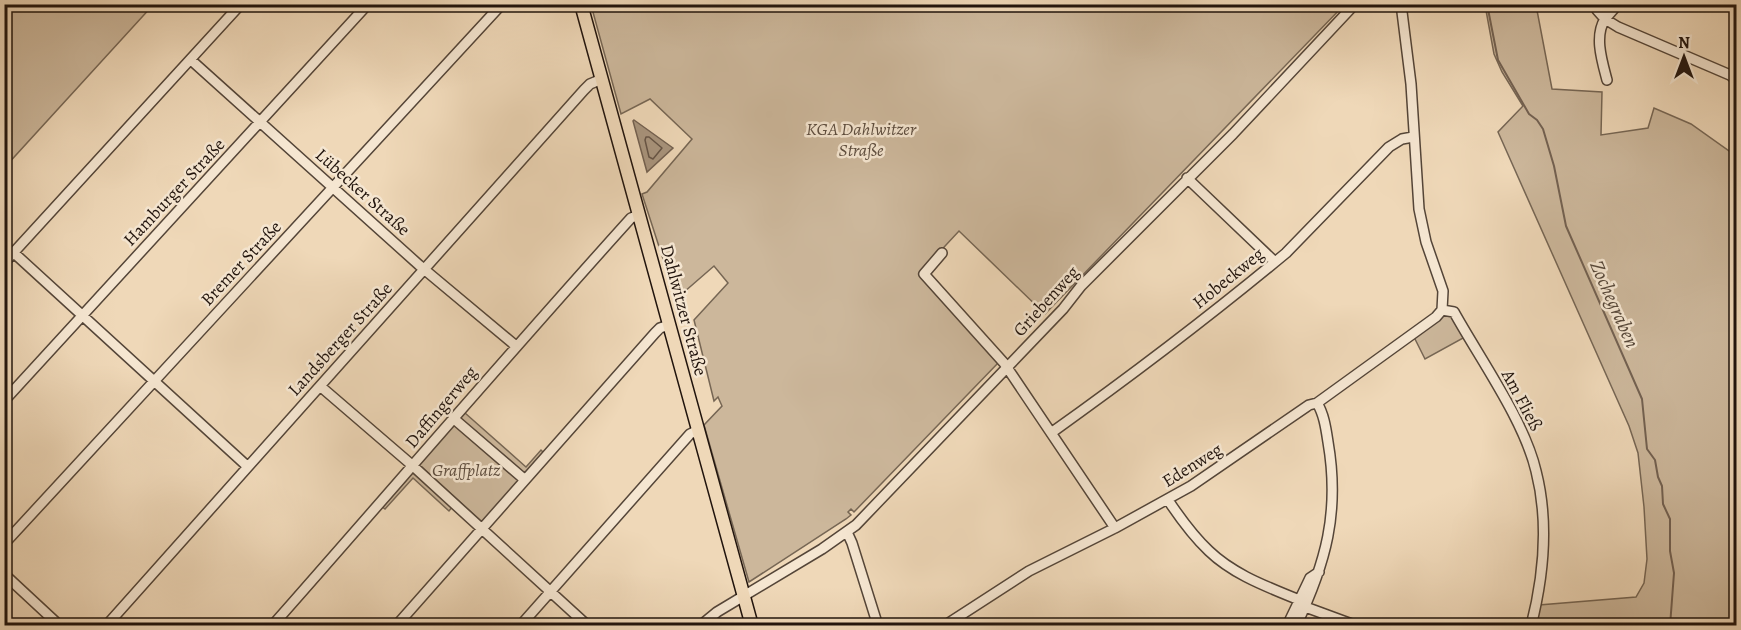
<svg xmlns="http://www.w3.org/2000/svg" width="1741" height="630" viewBox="0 0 1741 630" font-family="Alegreya,serif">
<rect width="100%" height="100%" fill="#efd8b8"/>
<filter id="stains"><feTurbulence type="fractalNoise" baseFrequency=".00333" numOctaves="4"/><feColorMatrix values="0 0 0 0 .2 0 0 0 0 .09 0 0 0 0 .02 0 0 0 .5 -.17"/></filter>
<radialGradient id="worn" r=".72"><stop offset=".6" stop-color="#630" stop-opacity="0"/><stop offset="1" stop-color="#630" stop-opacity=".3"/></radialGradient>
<path fill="#ccb79b" stroke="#766654" stroke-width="1.5" d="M5,4L153,5L5,167L4,5Z
M591,5H1344L1045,314L959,231L919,274L947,301L999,362L854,512L851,509L848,512L851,515L846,519L749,582L704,425L722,406L718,397L714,401L694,320L728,283L714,266L676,299L642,194L647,192L692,139L650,99L621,114Z
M1485,5H1536L1552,89L1602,92L1601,135L1648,128L1654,108L1691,124L1736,156V625H1535L1539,605L1636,597L1644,583L1647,559L1644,507L1638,453L1629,426L1498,132L1523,106L1502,72L1494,54Z
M1450,313L1465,337L1425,359L1414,337L1443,315Z
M465,413L526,467L541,450L545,454L527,474L522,475L458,419Z
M454,423L519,478V482L484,521H481L418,464Z
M413,472L453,506L449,511L413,478L385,509L381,506Z"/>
<path fill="#a9957e" stroke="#736151" stroke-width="1.5" d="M634,120L673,148L647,172L633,121Z"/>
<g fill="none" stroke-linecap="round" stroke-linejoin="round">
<path stroke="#655446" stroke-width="1.5" d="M646,137H649L662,148L653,159L649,157L645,140Z"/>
<path stroke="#736151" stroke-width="2" d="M1487,4L1498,60L1529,114L1537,120L1543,129L1554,166L1566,226L1642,399L1647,449L1655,460L1658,477L1662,486L1663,504L1670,519V551L1674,573L1670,626"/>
<g stroke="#544538" stroke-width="12">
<path id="minor" d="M1595,4L1597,10L1605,19C1594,36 1602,61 1607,80
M1618,4L1605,19L1618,27L1730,75L1736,80
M191,60L419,265L516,346
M1187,178L1275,262
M14,253L247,466
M942,253L924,274L1004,363L1115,528
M4,263L241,4
M1442,310L1454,312C1480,359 1524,420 1536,471C1549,522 1544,575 1531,626
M320,386L413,466L588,626
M4,401L368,4
M453,418L524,479
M1051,433C1131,376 1210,316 1286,253L1389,147L1402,139L1413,137
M1168,500C1180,518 1193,536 1209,551C1234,575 1268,587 1299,600
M847,532L852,543L878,626
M4,544L502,4
M4,574L60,626
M1300,605L1357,626
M106,626L584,90L590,84L602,79
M272,626C392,490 510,352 631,218L639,215
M396,626L655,333L660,328L669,325
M520,626L690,434L698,430
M700,626L717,612L822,549L856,525L1063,309L1081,286L1233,134L1355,4
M944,626L1029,571L1115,528L1191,486L1309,405L1317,403L1436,317L1442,310L1443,291L1426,242L1419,209L1411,84L1401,4
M1287,626L1310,578L1319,572
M1296,626C1326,563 1340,512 1328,442C1326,429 1324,414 1317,403"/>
</g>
<g stroke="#21140d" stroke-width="15">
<path id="major" d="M581,4L752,626"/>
</g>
<use href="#minor" stroke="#f5e6d1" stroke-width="9"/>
<use href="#major" stroke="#efd8b8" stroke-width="12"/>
</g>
<g text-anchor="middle" stroke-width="5" stroke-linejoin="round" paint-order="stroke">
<g font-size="18" font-style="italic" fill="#5d4d3f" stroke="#f5e6d1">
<text x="861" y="135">KGA Dahlwitzer<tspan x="861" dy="21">Straße</tspan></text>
<text x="466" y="476">Graffplatz</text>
</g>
<g font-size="18" fill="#21140d" stroke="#f5e6d1">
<text transform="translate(174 192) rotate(-47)" y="6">Hamburger Straße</text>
<text transform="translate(363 192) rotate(42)" y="6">Lübecker Straße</text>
<text transform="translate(241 263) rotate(-47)" y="6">Bremer Straße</text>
<text transform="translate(1228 278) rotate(-39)" y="6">Hobeckweg</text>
<text transform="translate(1046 301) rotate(-48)" y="6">Griebenweg</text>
<text transform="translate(684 310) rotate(75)" y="6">Dahlwitzer Straße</text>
<text transform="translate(340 339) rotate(-48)" y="6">Landsberger Straße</text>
<text transform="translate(1522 400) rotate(62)" y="6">Am Fließ</text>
<text transform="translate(441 407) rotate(-50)" y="6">Daffingerweg</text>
<text transform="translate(1192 465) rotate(-32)" y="6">Edenweg</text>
</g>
<g font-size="20" font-style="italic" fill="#57483a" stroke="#f5e6d1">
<text transform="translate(1615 304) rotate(66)" y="7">Zochegraben</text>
</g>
</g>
<rect width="1741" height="630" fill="none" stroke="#efd8b8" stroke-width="24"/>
<rect x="6" y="6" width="1729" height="618" fill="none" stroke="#21140d" stroke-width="3"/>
<rect x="12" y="12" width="1717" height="606" fill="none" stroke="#21140d" stroke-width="1.5"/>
<g transform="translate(1684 57)" stroke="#f5e6d1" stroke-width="4.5" paint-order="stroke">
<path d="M0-4.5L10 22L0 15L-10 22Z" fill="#21140d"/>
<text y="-9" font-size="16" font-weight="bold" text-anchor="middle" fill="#21140d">N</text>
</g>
<rect width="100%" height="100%" filter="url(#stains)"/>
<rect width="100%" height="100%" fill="url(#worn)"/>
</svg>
